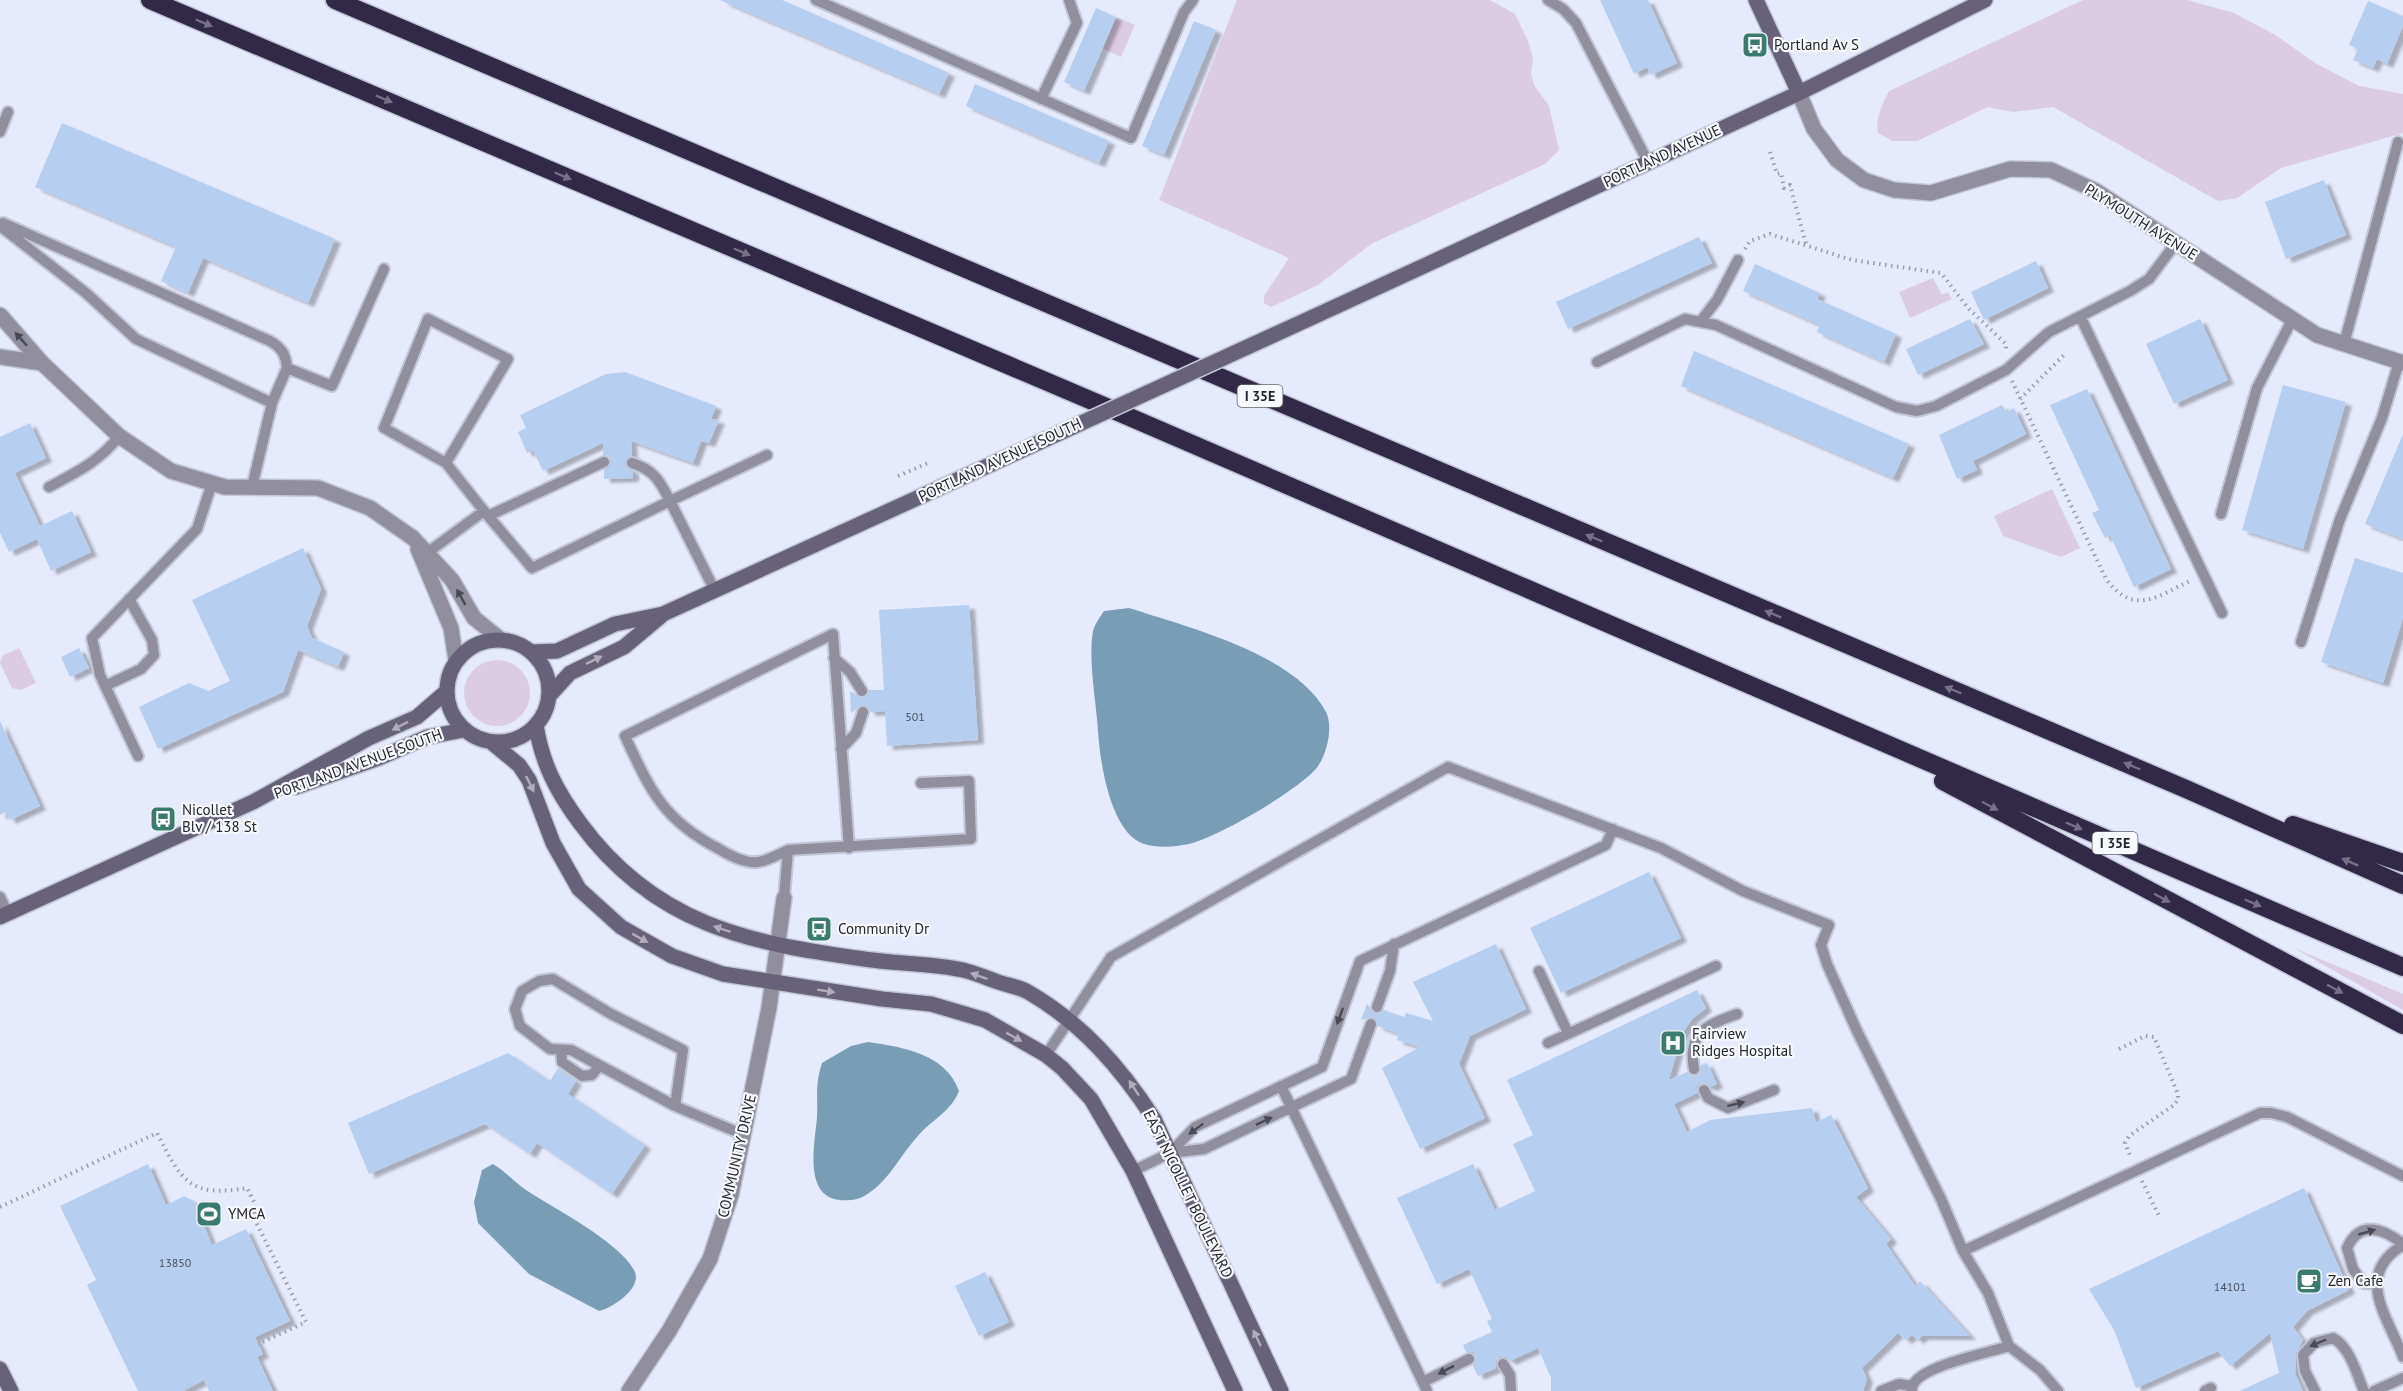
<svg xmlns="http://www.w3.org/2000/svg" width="2403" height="1391" viewBox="0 0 2403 1391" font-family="'PT Sans',sans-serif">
<defs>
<filter id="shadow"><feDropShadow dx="6" dy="4" stdDeviation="1.5" flood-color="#0004"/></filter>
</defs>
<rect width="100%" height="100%" fill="#e5eafd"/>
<path fill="#dccbe5" d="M1237,0H1490L1515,14L1528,41L1533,58L1531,73L1534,85L1549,106L1559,150L1545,164L1371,244L1318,285L1271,307L1264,303V296L1289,258L1159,200Z
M2083,0H2187L2234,13L2277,36L2315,63L2359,86L2403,94V133L2281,168L2237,198L2218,201L2053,107L2013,112L1988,107L1917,141H1892L1878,133C1875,117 1882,105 1889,91Z
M1116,17L1135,25L1121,57L1103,49Z
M1933,278L1942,295L1948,292L1952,299L1910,318L1899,292Z
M2052,489L2080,548L2061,557L2003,536L1994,516Z
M19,648L36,683L21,690L12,688L0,663L2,656Z
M464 693a33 33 0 1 1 66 0a33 33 0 1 1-66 0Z
M2294,948L2403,994V1010Z"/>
<path fill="#799db5" d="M1129,608C1187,627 1296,654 1326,712C1334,728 1326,759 1314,771C1291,794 1220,836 1189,844C1174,847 1158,848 1144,844C1110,833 1100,761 1098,731C1096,699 1088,662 1093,631C1095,624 1100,617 1104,611Z
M868,1042C903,1047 946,1054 959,1091C951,1112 931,1120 917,1137C899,1157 889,1181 866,1195C858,1200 848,1201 839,1200C803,1196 815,1142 817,1117C818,1095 815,1085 822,1063L851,1046Z
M493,1164C505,1171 514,1182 526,1190C555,1209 618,1241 634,1270C644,1287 613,1308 599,1311L529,1274L478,1223L474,1202L482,1170Z"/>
<path fill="#b6cef0" filter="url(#shadow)" d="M720,0H782L949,73L939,94Z
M1600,0H1648L1677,63L1651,75L1647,67L1634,74Z
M2368,1L2403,16V26L2387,64L2377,59L2373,68L2353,60L2358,49L2349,45Z
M1096,8L1116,17L1084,91L1064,82Z
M1194,21L1216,30L1164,155L1142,146Z
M975,84L1109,141L1099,163L966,106Z
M62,123L335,239L308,303L203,258L188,293L161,281L176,247L35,187Z
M2324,180L2346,235L2286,259L2265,202Z
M1699,237L1712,263L1568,329L1556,302Z
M2036,261L2048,288L1984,320L1971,292Z
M1755,264L1820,293L1817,299L1896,334L1884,362L1817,332L1820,325L1743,291Z
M1970,319L1984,344L1918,375L1906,349Z
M2200,319L2228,380L2174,404L2146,344Z
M1694,351L1909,444L1893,478L1681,386Z
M625,372L716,406L711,419L719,420L709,443L701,441L693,463L631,441L632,456L627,458L625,464L633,471V478L604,479V470L611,462L609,456L603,455V443L543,471L533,450L527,453L518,432L526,428L520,415L606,374Z
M2283,385L2346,402L2303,549L2242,530Z
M2087,389L2171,569L2134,587L2110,535L2105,538L2092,513L2099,510L2050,405Z
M2002,405L2006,412L2014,408L2026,434L1973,461L1977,470L1957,479L1939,435Z
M30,423L46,458L15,473L40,526L72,511L91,552L51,571L37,539L9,552L0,533V437Z
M2403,434V539L2365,524Z
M303,548L321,589L307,626L312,638L344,652L338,667L298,650L283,692L158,749L139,707L189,683L208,691L230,681L192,600Z
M2355,558L2403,573V618L2383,683L2321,662Z
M969,605L978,740L887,746L885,711L870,712L868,707L862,705L851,713L850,691L862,698L866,697L869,690H884L879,610Z
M79,648L89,668L70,677L61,657Z
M0,721L40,806L10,820L6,812L0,815Z
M1649,872L1681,938L1561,993L1530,928Z
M1496,944L1526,1009L1470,1036L1459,1064L1485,1118L1420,1149L1382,1068L1420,1047L1397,1040L1399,1034L1378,1026L1374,1017L1361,1020L1367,1004L1375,1014L1384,1010L1404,1017L1406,1013L1433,1021L1413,982Z
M1697,990L1706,1008L1692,1019L1682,1034L1669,1080L1687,1072L1692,1076L1698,1075L1701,1065L1707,1063L1717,1084L1711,1087L1701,1083L1697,1086V1093L1674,1104L1687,1132L1710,1120L1812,1108L1816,1122L1831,1115L1868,1188L1856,1197L1891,1239L1886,1244L1916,1287L1920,1281L1970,1336H1922L1918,1340L1912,1335L1906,1340L1898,1333L1862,1368L1867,1379L1863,1391H1551V1378L1538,1348L1510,1361L1506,1357H1500L1496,1361V1368L1478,1376L1473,1366L1476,1356L1473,1352H1466L1463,1345L1492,1332L1487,1321L1492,1319L1469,1269L1437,1284L1397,1198L1473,1164L1495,1210L1535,1191L1513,1144L1533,1135L1507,1080Z
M508,1053L550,1081L558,1068L576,1081L568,1094L645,1145L612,1194L537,1143L530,1154L485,1124L369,1174L348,1123Z
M148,1164L166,1205L184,1196L194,1201L212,1245L246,1229L290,1321L255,1337L263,1354L257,1357L273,1391H209L204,1380L183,1391H138L87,1285L96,1280L60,1206Z
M2304,1188L2349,1290L2307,1311L2293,1327L2303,1340L2296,1353L2295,1374L2303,1391H2239L2279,1373L2270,1333L2230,1366L2218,1351L2136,1388L2114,1330L2089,1289Z
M985,1272L1009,1322L979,1336L955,1286Z"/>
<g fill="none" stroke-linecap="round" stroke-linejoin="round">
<g stroke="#c2c7d8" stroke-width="14">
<path id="lane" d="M816,0L1131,138L1184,12L1193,0
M1548,0L1563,9L1576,23L1648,162
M1041,99L1077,23L1069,0
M0,132L8,112
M3,223L270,341C282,348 286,355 287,368
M0,226L86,293L136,339L272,403L252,487
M2080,316L2222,613
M1700,322L1717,300L1738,260
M2344,344L2398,142
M1597,362L1685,319L1716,325L1896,407L1917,411L1936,406L2006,370L2049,332L2130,291L2149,279L2175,244
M272,403L287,368L332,386L384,269
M446,463L508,359L428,319L384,428L446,463L484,511
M632,463C654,470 660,481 670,501L767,455
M49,487C77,472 100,461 119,436
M2221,514L2257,388L2292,320
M488,516L604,462
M427,553L484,511L532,568L670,501L715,591
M2301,642L2340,519L2382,418L2399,362
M834,658L850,672L862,691
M105,686L141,669L154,655L152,640L129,599
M841,749L856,733L863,712
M138,756L100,675L92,638L197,529L212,483
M788,850C779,854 767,861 758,862C746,864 729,855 719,849C663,820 650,790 625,736L833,634L849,848
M0,897L8,914
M784,898L788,850L971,839L969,781L921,783
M1539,971L1568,1033
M1377,1007L1390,971L1394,944
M1548,1043L1716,966
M561,1050L562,1062L582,1076L592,1075L599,1066
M1046,1055L1111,957L1448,767L1661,848L1743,891L1829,925L1821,945L1827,964L1857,1031L1941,1199L1963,1251L1988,1293L2009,1346L2040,1370L2058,1391
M1694,1069C1687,1032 1707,1025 1737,1014
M1281,1086L1427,1391
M1704,1090L1708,1098L1728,1108L1774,1090
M675,1106L683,1050L611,1014L553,979L539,981L522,991L515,1009L520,1026L550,1049L571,1050L675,1106L744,1135
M1170,1153L1204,1149L1351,1079L1371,1024
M1133,1171L1170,1153L1195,1127L1322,1067L1360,961L1606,845L1613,829
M2403,1245C2353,1275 2388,1317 2403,1357
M1963,1251L2260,1113H2271L2287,1117L2403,1176
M2376,1284L2363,1283L2353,1269L2347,1248C2360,1219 2384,1229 2403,1244
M1503,1364L1510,1375L1511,1391
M1423,1382L1469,1359
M1881,1391L1899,1384L1911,1386
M1912,1391C1909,1367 1990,1353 2009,1346
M2205,1391L2211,1388
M2315,1391L2305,1371L2303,1355L2314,1343L2333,1338C2350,1347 2357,1375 2364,1391
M2374,1391L2403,1378"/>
</g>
<g stroke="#c2c7d8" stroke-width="18">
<path id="street" d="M1799,93L1814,129L1837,160L1864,180L1894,190L1931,193L2010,169L2051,170L2096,191L2317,335L2403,363
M0,315L42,363L119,436L171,471L225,487L318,488L370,508L413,538L452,580L474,618L500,639
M0,357L42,363
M418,549L451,628L456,661
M629,1391L669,1331L710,1259L731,1195L769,1008L784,898"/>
</g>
<g stroke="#c2c7d8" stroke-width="18">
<path id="secondary" d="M1756,0L1799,93
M1337,306L1799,93L1985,0
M447 691a51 51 0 1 1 102 0a51 51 0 1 1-102 0Z
M532,652L557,651L615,624L663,614L948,484
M549,696L570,673L624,647L661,616
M536,725C542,764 557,792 580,823C654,924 747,943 864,959C897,964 931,963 963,970C975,973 987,978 998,982C1007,985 1019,987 1028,992C1082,1023 1121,1068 1154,1119L1281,1391
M491,742L519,765L529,780L553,843L579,889L621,927L672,956L723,974L882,999L931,1004L985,1020L1046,1055L1062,1068L1091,1099L1133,1171L1235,1391
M296,787L379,758L427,737L464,730
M0,917L253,802L369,738L417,717L447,691
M0,1369L11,1391"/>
</g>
<g stroke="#c2c7d8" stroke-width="21">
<path id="highway" d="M150,0L1104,406L2403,967
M335,0L2186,789L2403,885
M1943,781L2403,1025
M2293,825L2403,863"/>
</g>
<path stroke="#999cab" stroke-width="4" stroke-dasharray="1.5 4.5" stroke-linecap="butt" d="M1770,152L1777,174L1781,173L1784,188L1790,185L1806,244
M1745,249L1750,241L1770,234L1852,260L1941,273L1968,308L2006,344V351
M2012,381L2106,579C2135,617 2157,596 2192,580
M2020,399L2065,354
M898,476L928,463
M2119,1049L2145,1036L2154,1037L2178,1094V1100L2174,1105L2129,1136L2125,1143L2131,1158
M2142,1181L2159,1216
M0,1207L157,1133C181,1180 189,1198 247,1188L254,1202L255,1220L306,1322L258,1344"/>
<use href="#lane" stroke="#918e9e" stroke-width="10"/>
<use href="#street" stroke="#918e9e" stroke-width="15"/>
<use href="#secondary" stroke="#676279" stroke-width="15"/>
<use href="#highway" stroke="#312947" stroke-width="18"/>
<g stroke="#c2c7d8" stroke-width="18" stroke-linecap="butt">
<path id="secondary-bridge" d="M948,484L1337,306"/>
</g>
<use href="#secondary-bridge" stroke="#676279" stroke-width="15"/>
</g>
<defs><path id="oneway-solid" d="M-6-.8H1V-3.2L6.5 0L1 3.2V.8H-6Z" transform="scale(1.5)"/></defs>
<g fill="#767186">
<use href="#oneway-solid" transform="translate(204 23) rotate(23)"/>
<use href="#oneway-solid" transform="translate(384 99) rotate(23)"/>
<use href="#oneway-solid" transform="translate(563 176) rotate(23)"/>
<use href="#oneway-solid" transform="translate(742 252) rotate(23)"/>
<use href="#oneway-solid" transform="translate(1594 538) rotate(-157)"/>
<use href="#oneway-solid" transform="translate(1773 614) rotate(-157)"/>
<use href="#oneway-solid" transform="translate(1953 690) rotate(-157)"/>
<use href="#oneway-solid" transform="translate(2132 766) rotate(-157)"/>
<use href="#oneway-solid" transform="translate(1990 806) rotate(28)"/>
<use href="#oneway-solid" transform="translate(2074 826) rotate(23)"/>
<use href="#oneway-solid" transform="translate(2350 862) rotate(-156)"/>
<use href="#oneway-solid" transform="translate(2162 898) rotate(28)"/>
<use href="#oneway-solid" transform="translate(2253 903) rotate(23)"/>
<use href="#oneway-solid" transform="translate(2335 989) rotate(28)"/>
</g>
<g fill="#4a4a55">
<use href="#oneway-solid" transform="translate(21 339) rotate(-131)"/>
<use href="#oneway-solid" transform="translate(461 597) rotate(-119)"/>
<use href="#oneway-solid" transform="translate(1340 1016) rotate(110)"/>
<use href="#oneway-solid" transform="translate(1736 1104) rotate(-14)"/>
<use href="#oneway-solid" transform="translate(1264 1121) rotate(-25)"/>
<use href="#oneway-solid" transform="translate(1196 1129) rotate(143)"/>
<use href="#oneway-solid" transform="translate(2367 1232) rotate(-16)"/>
<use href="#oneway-solid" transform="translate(2318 1343) rotate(157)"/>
<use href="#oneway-solid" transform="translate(1446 1370) rotate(153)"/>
</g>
<g fill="#afadba">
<use href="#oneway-solid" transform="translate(594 660) rotate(-26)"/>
<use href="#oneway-solid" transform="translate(400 726) rotate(153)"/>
<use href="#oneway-solid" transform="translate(530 784) rotate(64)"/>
<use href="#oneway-solid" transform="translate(722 929) rotate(-162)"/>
<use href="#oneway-solid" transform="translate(640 938) rotate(29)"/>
<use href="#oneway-solid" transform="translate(979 976) rotate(-161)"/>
<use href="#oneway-solid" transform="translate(826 991) rotate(9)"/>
<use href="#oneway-solid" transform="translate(1014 1037) rotate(29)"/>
<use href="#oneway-solid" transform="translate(1134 1088) rotate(-123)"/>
<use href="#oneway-solid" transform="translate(1257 1338) rotate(-115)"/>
</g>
<defs>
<g id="bus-square" transform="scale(1.35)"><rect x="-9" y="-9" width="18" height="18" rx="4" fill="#397c6f" stroke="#f7f8fc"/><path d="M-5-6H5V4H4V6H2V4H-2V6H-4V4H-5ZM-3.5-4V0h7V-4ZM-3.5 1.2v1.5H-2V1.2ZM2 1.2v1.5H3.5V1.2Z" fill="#fff"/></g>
<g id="hospital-square" transform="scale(1.35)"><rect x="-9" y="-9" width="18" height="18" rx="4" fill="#397c6f" stroke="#f7f8fc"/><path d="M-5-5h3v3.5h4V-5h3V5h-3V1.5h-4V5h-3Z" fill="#fff"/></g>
<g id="stadium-square" transform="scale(1.35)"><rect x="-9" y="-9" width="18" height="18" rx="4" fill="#397c6f" stroke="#f7f8fc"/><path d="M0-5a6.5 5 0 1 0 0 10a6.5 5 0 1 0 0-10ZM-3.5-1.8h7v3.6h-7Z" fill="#fff"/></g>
<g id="cafe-square" transform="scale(1.35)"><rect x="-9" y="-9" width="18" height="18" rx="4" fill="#397c6f" stroke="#f7f8fc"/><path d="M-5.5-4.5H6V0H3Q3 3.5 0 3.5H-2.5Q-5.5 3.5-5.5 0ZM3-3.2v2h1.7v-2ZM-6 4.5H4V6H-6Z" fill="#fff"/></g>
</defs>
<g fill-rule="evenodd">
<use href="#bus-square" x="1755" y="45"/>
<use href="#bus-square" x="163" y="819"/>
<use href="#bus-square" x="819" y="929"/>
<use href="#hospital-square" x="1673" y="1043"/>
<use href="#stadium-square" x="209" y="1214"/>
<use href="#cafe-square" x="2309" y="1281"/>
</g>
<g text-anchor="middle" stroke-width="4.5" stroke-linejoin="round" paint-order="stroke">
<g font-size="12" fill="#48505e">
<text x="915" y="721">501</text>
<text x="175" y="1267">13850</text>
<text x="2230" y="1291">14101</text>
</g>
<g fill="#f7f8fc" stroke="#63656b" stroke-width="1.5">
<rect x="1237.5" y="385" width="45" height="22" rx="4.5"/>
<rect x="2092.5" y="832" width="45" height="22" rx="4.5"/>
</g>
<g font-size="14" font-weight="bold" fill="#24262d">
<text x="1260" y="401">I 35E</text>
<text x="2115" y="848">I 35E</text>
</g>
<g font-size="15" fill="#24262d" stroke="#f7f8fc" text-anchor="start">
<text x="1774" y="50">Portland Av S</text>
<text x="182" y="815">Nicollet<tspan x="182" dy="17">Blv / 138 St</tspan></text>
<text x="838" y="934">Community Dr</text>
<text x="1692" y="1039">Fairview<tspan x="1692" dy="17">Ridges Hospital</tspan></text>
<text x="228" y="1219">YMCA</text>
<text x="2328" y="1286">Zen Cafe</text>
</g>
<g font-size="15" fill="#24262d" stroke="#f7f8fc">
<text transform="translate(1662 156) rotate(-25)" y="5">PORTLAND AVENUE</text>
<text transform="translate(2141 222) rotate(32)" y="5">PLYMOUTH AVENUE</text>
<text transform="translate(1000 460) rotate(-25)" y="5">PORTLAND AVENUE SOUTH</text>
<text transform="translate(358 764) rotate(-20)" y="5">PORTLAND AVENUE SOUTH</text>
<text transform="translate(737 1156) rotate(-77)" y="5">COMMUNITY DRIVE</text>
<text transform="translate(1188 1194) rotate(64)" y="5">EAST NICOLLET BOULEVARD</text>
</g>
</g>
</svg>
